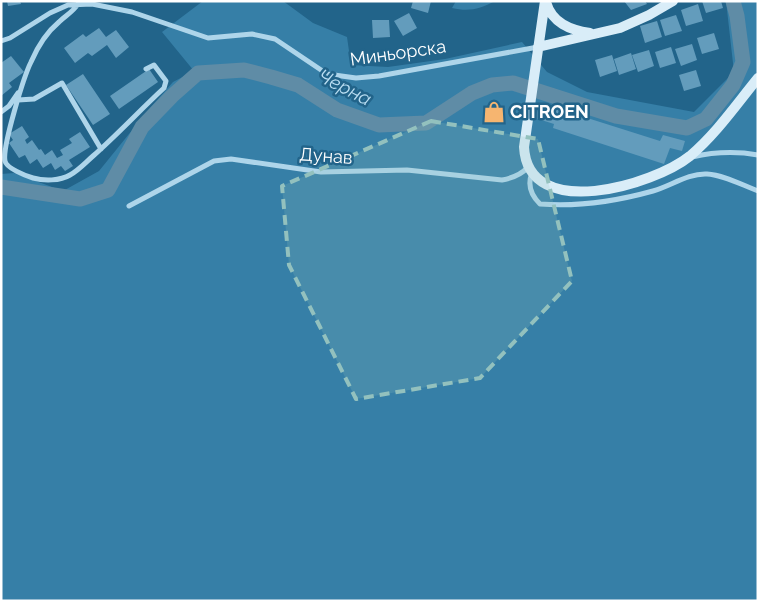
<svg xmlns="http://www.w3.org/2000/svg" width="759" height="602" viewBox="0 0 759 602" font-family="Raleway,sans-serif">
<rect width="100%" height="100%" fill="#22648a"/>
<path fill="#367fa7" d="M203,1H283L313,23L347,37L351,65L388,67L445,59L522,42L547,72L587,92L694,112L734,72L726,1H758V601H1V174L14,173L63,191L99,171L150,108L173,82L194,71L162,32Z
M456,1H495C480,9 469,12 452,8Z"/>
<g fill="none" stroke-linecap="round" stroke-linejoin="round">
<path stroke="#5f8ca6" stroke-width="15" d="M1,187L80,199L108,190L142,127L172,96L198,73L244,70L271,77L298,85L337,110L379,125L426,123L472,93L492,85L513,83L616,116L687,128L706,119L733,85L743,62L737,16L733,1"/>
</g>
<path fill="#639cbc" d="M7,1H20L21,4L8,6Z
M413,1H431L428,13L411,8Z
M624,1H645L647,4L631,10Z
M702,1H721L723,8L706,13Z
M698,4L703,21L686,26L681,10Z
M409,13L417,28L403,36L394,21Z
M676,15L682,31L665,36L660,20Z
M372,20H389L390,37L373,38Z
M657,21L662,37L645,43L640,26Z
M99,28L106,37L116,30L129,47L116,58L107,45L92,56L88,53L75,63L64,48L83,34L86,37Z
M714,33L719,49L702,54L697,38Z
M692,44L697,60L681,66L675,49Z
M671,47L676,63L660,68L655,52Z
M649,50L654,66L638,72L632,55Z
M631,53L636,69L619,75L614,59Z
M612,55L617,71L600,77L595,60Z
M11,56L24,72L9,83L12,87L1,96V63Z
M149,69L158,82L119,109L110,96Z
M696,70L701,86L684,91L679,75Z
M83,74L110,114L93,125L66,85Z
M540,103L660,141L663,135L685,141L682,151L670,148L664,164L553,128L554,124L535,118Z
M22,126L29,137L25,140L27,144L32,140L39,150L41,149L45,155L52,150L57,158L63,155L60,150L72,143L69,139L80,132L90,147L69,160L73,166L65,171L61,166L55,170L51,163L43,168L37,159L30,164L25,155L19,158L9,143L13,140L9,134Z"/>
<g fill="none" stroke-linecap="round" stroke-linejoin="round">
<path stroke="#aed5ea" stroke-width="5" d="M78,4C73,12 65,16 59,22C47,32 37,48 31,62C24,76 2,147 5,161C6,168 26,176 33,178C44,181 60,181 70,175C79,170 85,163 93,156C118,134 140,110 164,88L166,81L154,65L146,69
M1,41L10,38L50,13L68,5L92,4L132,12L208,38L252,34L275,39L327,74L356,78L379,76L538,47
M18,100L34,99L62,83L101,149
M1,112L9,106L18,93
M692,157C714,152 735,151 758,155
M532,173C527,185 532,196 540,204C578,207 617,201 653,191C671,186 688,173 707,174C724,175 742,185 758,191
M129,206L214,161L231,159L321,172L407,170L502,180C513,178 521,175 528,167"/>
<path stroke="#d9edf8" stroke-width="10" d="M545,1L524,147C528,223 654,185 690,156C716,134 736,105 758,78
M546,2C552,23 570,30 590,33
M538,47L620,28L649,15L673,1"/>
</g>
<path fill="#93c1be" fill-opacity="0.2" stroke="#93c1be" stroke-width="4" stroke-dasharray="10 6" stroke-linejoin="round" d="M431,121L538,139L572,281L480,378L356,399L289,265L282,186Z"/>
<defs>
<g id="shop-bare" transform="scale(1.725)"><path d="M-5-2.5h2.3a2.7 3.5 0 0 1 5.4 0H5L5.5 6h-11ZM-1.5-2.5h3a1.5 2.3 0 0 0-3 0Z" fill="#f6b570" stroke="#22648a" stroke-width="2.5" paint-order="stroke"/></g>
</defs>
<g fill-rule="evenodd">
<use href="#shop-bare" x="494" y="112"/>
</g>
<g text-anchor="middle" stroke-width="5" stroke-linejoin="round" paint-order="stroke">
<g font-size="18" fill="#fff" stroke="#22648a">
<text transform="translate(398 53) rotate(-8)" y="6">Миньорска</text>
<text transform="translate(326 156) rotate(4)" y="6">Дунав</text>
</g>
<g font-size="18" font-weight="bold" fill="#fff" stroke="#22648a" text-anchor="start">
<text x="510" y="118">CITROEN</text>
</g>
<g font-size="19" font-style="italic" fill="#badef2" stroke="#22648a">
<text transform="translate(345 87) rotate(27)" y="7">Черна</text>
</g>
</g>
<rect width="759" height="602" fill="none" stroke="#ffffff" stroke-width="5"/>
</svg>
